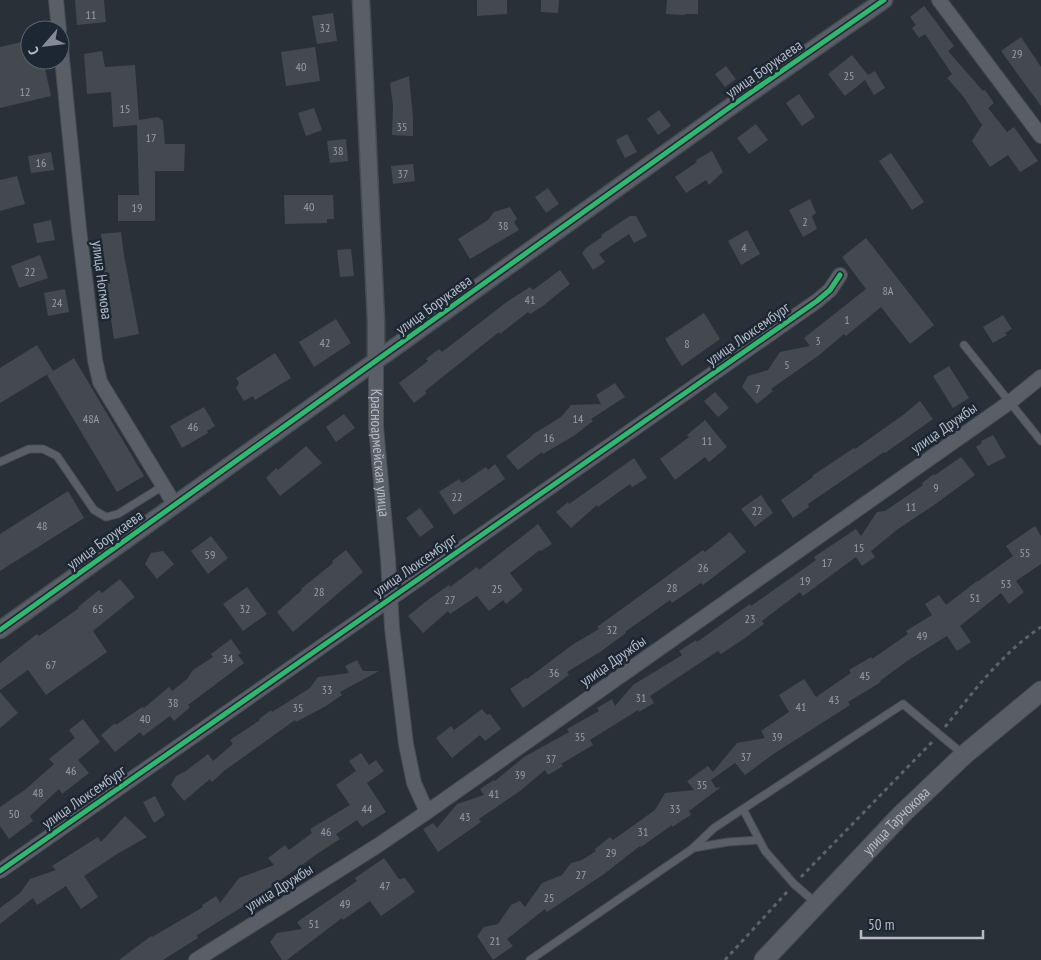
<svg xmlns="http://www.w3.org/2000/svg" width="1041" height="960" viewBox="0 0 1041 960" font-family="'PT Sans Narrow',sans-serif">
<rect width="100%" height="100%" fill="#2a3038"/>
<path fill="#444950" d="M75,0H104L106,22L77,25Z
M477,0H507V14L477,16Z
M541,0H559L558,13L541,12Z
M667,0H698V14H685L684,15L666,14Z
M924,6L954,46L948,51L983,91L985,90L994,103L988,108L1007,132L1014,127L1038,161L1020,172L1008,155L990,167L972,141L982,125L963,96L947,78L952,74L925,34L919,38L912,28L916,25L910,17Z
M333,13L337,41L317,44L312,16Z
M1021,37L1041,67V106L1001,51Z
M30,40V60H43L51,96L0,108V47Z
M315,47L320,81L286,86L281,52Z
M102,51L105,67L135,65L139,120L158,117L163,121L165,144H185L184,171H155V221H118V195H139L137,125L113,127L111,92L87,94L84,54Z
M852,55L868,75L875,71L885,88L874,95L865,80L845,96L828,74Z
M726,66L736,79L725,87L715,74Z
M409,76L413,117V136L392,135L393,106L390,83Z
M799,94L815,117L802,126L786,103Z
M314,108L322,130L306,136L298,113Z
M659,110L671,126L658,135L647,119Z
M756,124L768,140L749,154L737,138Z
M627,134L637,152L625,158L616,140Z
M346,139L348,161L330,163L327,141Z
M712,151L723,172L709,185L706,180L686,193L675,177L697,162L696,160Z
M51,152L54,170L31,173L28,156Z
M891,153L924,202L912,210L879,161Z
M413,164L415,181L393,184L391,166Z
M17,176L25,204L0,211V180Z
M548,188L559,204L546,213L535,197Z
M284,195H333L334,219H327V223L285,224Z
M810,199L816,213L812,216L817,229L803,237L789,210Z
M510,207L517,219L514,222L519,230L470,259L458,239L488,220L494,212Z
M630,216H636L647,236L634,243L629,234L599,254L605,262L593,270L582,253L586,248L602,237L601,235Z
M51,220L55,240L37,243L33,224Z
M747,230L760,254L741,265L728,241Z
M121,232L124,255L139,334L114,339L103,268H105L101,234Z
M866,238L934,325L910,344L881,307L846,336L844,334L818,356L771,389L773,391L757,404L742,387L748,376L768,370L780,352L810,346L804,338L866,289L842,257Z
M351,249L354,276L340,277L337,250Z
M40,255L48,278L19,288L11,266Z
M560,270L570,284L543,306L530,314L528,312L500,334L499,332L425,391L427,393L414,403L399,383L428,361L426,359L439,349L442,352L508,301L530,287L533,290Z
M65,289L69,312L48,316L44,293Z
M704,313L720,339L682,366L665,339Z
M1003,315L1012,329L1005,333L1007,335L993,343L983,327Z
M336,319L351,343L314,367L299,342Z
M37,345L53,371L0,403V368Z
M275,353L291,378L255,400L253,396L244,401L236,388L239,383L236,378Z
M74,358L144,476L117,492L47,375Z
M949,366L969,398L953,408L933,376Z
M615,383L625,397L591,419L593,421L575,435L543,454L542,452L518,470L506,456L532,436V435L561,417L571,405L601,404L596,395Z
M715,392L729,408L718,417L704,401Z
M920,401L933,419L885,453L884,452L808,504L809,507L793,518L781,500L813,477L812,476L854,448L855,449L903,415Z
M204,407L215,426L207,431L208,433L182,448L170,426Z
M344,414L355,428L336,442L326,427Z
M705,420L727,447L709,462L705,457L675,480L660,459L689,437L687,435Z
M993,435L1006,457L988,466L976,447L982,443L981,441Z
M306,446L322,463L280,496L266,478L276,468L278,470Z
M961,457L975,475L937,503L898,529L871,551L875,557L862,566L856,557L803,596L800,592L762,621L764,624L745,638L721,654L718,651L650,696L654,703L639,712L638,710L590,740L593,745L561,764L563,766L548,775L545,770L520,791L479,819L481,822L438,852L423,829L433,823L437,828L457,804L484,795L480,789L494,780L495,781L524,757L569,732L567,729L599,711L597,708L612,699L615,706L633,685L682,655L679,651L696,640L697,642L750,604L751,606L816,560L814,557L856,529L861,536L877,512L885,511L923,485L922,483L934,474L935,475Z
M634,458L647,478L632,487L630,484L598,507L597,505L571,528L556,512L568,502L569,504Z
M495,464L505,479L454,515L439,492L459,479L462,483L486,467L488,470Z
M68,491L84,518L0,571V534Z
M761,495L773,513L755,527L741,509Z
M420,508L434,527L420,537L406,518Z
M538,524L552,544L541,551L540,550L510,573L523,590L506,604L503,600L489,611L477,596L450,614L448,611L423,633L408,616L429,599L449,585L450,587L477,567L479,570Z
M1035,526L1041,536V564L1016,581L1024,592L1009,604L1001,593L960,626L971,642L957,651L947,636L907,661L880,681L881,682L848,702L850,705L775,753L745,775L735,763L711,780L716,788L721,787L689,811L691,815L672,827V825L641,847L640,846L604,874L547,912L545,909L507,939L513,946L493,960L477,936L484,927L498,924L511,905L520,901L525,907L542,883L562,875L571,863L582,860L596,851L595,849L610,837L613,840L655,810L665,793L694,790L687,781L708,766L713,772L737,743L765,738L761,731L789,712L779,695L804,679L816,697L851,673L849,670L871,657L872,659L908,634L906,631L932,615L925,604L939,595L946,605L977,581V582L1013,556L1006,546Z
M730,532L746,552L703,585L701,583L672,603L670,600L625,632L626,633L600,652L567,672L569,675L523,708L510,689L526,678L527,679L572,645L599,629L597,627L703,550L705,552Z
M211,536L228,558L208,574L191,551Z
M346,550L363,572L293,632L277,612L302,590L301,589L333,563L332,561Z
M163,551L174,564L157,579L145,564L151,553Z
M120,579L135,597L93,631L107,652L46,695L28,670L0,690V663L37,634L39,636L79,608L78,607L99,590L102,593Z
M247,587L267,614L243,631L223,604Z
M231,639L241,653L238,655L244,663L188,705L190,707L174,721L170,716L143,736L140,732L115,752L101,735L115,723L116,725L142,707L144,708L169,687L172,691L187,679L193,670L213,657L211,654Z
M357,660L363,671H379L340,692L342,695L326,706L296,722L295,720L224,771L212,782L210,779L184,801L171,785L176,776L186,771L208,754L213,761L233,744L230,740L260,720L259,719L271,710L272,712L310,688L318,677L349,673L345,666Z
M0,692L18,713L0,728Z
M482,709L487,715L490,714L501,729L485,741L480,735L452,758L436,738L451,726L454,730Z
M83,719L100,742L78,760L89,773L62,794L59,789L30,816L33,821L9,839L0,826V807L26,789L54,764L49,759L75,738L69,730Z
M361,753L369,765L376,760L384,771L367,783L386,812L362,827L357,820L336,834L340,839L317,854L247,904L197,935L198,938L163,960H119L151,936L152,937L203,907L202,905L216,896L220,903L239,878L274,865L268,858L285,845L289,850L312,833L310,829L350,805L336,785L356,771L349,761Z
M155,796L165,815L154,823L143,802Z
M125,816L147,837L117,854L84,876L98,897L81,909L66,886L37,905L33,898L0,924V908L20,893L30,879L56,870L52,866L98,837L101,842Z
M384,858L399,879L405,878L415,892L381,916L370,901L343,920L342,918L287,960H282L270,942L277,933L302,929L297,922L357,881L355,878Z"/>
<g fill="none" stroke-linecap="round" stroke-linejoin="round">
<g stroke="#484c53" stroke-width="9">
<path id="service" d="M964,345L1041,441
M0,462L29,449H43L57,456L94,510L106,517L118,514L163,486
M743,809L765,851L794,884L817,904
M693,848L728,842L759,840
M530,960L692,849L714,828L903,704L964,755"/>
</g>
<g stroke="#484c53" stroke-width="16">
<g id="minor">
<path d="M56,0L59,30"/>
<path d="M939,0L1041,136"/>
<path d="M60,38L79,229L95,360L100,382L175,505"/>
<path id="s1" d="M376,362V427L388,559L392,628L406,744L414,783L427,812"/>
<path d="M0,871L817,301L830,290L840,275"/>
<path d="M196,960L377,846L427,812L1010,402L1041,377"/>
</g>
</g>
<g stroke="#484c53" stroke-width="19">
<path id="tertiary" d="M361,0L376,321V362
M0,630L740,100L884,0"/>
</g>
<g stroke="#484c53" stroke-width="21">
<g id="secondary">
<path id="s2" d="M764,960L902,814L964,755L1041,691"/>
</g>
</g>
<path stroke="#5d636a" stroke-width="3" stroke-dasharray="4 4" stroke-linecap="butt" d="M945,727C974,691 1002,653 1041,627
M801,877L933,741
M725,960L787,892"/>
<use href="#service" stroke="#5a5e66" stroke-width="7"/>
<use href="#minor" stroke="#5a5e66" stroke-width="14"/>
<use href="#tertiary" stroke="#5a5e66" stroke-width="16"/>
<use href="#secondary" stroke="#595d64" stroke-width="19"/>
<g stroke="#1d2633" stroke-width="8">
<path id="cycleway" d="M0,630L740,100L884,0
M0,871L817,301L830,290L840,275"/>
</g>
<use href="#cycleway" stroke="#33b770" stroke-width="5"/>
</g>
<g text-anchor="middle" stroke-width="5" stroke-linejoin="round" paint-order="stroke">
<g font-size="12" fill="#989fab">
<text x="91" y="19">11</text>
<text x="325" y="32">32</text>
<text x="1017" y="58">29</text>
<text x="301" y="71">40</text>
<text x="849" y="80">25</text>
<text x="25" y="96">12</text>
<text x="125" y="113">15</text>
<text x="402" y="131">35</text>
<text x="151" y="142">17</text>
<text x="338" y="155">38</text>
<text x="41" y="167">16</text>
<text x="403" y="178">37</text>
<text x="309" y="211">40</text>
<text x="137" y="212">19</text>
<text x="805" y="226">2</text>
<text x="503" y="230">38</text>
<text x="744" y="252">4</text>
<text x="30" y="276">22</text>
<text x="888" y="295">8А</text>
<text x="530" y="304">41</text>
<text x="57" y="307">24</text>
<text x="847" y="324">1</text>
<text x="818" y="345">3</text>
<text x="325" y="347">42</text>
<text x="687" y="348">8</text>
<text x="787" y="369">5</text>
<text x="758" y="393">7</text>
<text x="91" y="423">48А</text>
<text x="578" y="423">14</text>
<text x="193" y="431">46</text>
<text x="549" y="442">16</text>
<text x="707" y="445">11</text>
<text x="936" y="492">9</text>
<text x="457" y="501">22</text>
<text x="911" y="511">11</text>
<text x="757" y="515">22</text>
<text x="42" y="530">48</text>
<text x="859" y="552">15</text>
<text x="1025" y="557">55</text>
<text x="210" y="559">59</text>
<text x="827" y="567">17</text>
<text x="703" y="572">26</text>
<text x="805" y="585">19</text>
<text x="1006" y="588">53</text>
<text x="672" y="592">28</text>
<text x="497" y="593">25</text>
<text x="319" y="596">28</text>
<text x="975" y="602">51</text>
<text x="450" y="604">27</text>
<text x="98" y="613">65</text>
<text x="245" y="613">32</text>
<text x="750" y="623">23</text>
<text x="612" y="634">32</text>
<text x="922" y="640">49</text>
<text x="228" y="663">34</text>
<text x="51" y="669">67</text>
<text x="554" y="677">36</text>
<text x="865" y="680">45</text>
<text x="327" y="694">33</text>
<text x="641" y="702">31</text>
<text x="834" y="704">43</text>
<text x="173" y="707">38</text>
<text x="801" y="711">41</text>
<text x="298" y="712">35</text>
<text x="145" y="723">40</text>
<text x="580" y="741">35</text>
<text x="777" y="741">39</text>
<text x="746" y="761">37</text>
<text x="551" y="763">37</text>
<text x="71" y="775">46</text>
<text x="520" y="779">39</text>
<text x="702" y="789">35</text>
<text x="38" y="797">48</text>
<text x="494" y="798">41</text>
<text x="367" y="813">44</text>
<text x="675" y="813">33</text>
<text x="14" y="818">50</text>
<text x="465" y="821">43</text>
<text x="326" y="836">46</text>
<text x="643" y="836">31</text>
<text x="611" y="857">29</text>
<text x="581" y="879">27</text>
<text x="385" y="890">47</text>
<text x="549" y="902">25</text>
<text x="345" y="908">49</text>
<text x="314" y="928">51</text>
<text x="495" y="945">21</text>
</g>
<g font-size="15" fill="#b4bcc9" stroke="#1d2633">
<text transform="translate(764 69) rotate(-35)" y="5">улица Борукаева</text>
<text transform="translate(102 280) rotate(83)" y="5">улица Ногмова</text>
<text transform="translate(434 305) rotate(-36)" y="5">улица Борукаева</text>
<text transform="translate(748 334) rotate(-35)" y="5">улица Люксембург</text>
<text transform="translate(944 428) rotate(-35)" y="5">улица Дружбы</text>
<text dy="5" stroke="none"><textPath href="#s1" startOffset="91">Красноармейская улица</textPath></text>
<text transform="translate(105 540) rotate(-36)" y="5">улица Борукаева</text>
<text transform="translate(415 565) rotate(-35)" y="5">улица Люксембург</text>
<text transform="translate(613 661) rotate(-35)" y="5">улица Дружбы</text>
<text transform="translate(84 797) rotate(-35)" y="5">улица Люксембург</text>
<text dy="5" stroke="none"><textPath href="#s2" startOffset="192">улица Тарчокова</textPath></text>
<text transform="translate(279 888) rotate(-32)" y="5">улица Дружбы</text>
</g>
</g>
<g transform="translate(45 45) rotate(242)"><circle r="24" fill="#1d2633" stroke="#59626f"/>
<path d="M0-4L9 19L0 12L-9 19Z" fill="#848b96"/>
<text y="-8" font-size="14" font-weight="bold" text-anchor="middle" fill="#b4bcc9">С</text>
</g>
<path d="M861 930v8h122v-8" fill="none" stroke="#b4bcc9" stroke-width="2.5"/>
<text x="868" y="930" font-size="15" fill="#b4bcc9" stroke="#1d2633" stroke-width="4" paint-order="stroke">50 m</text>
</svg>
